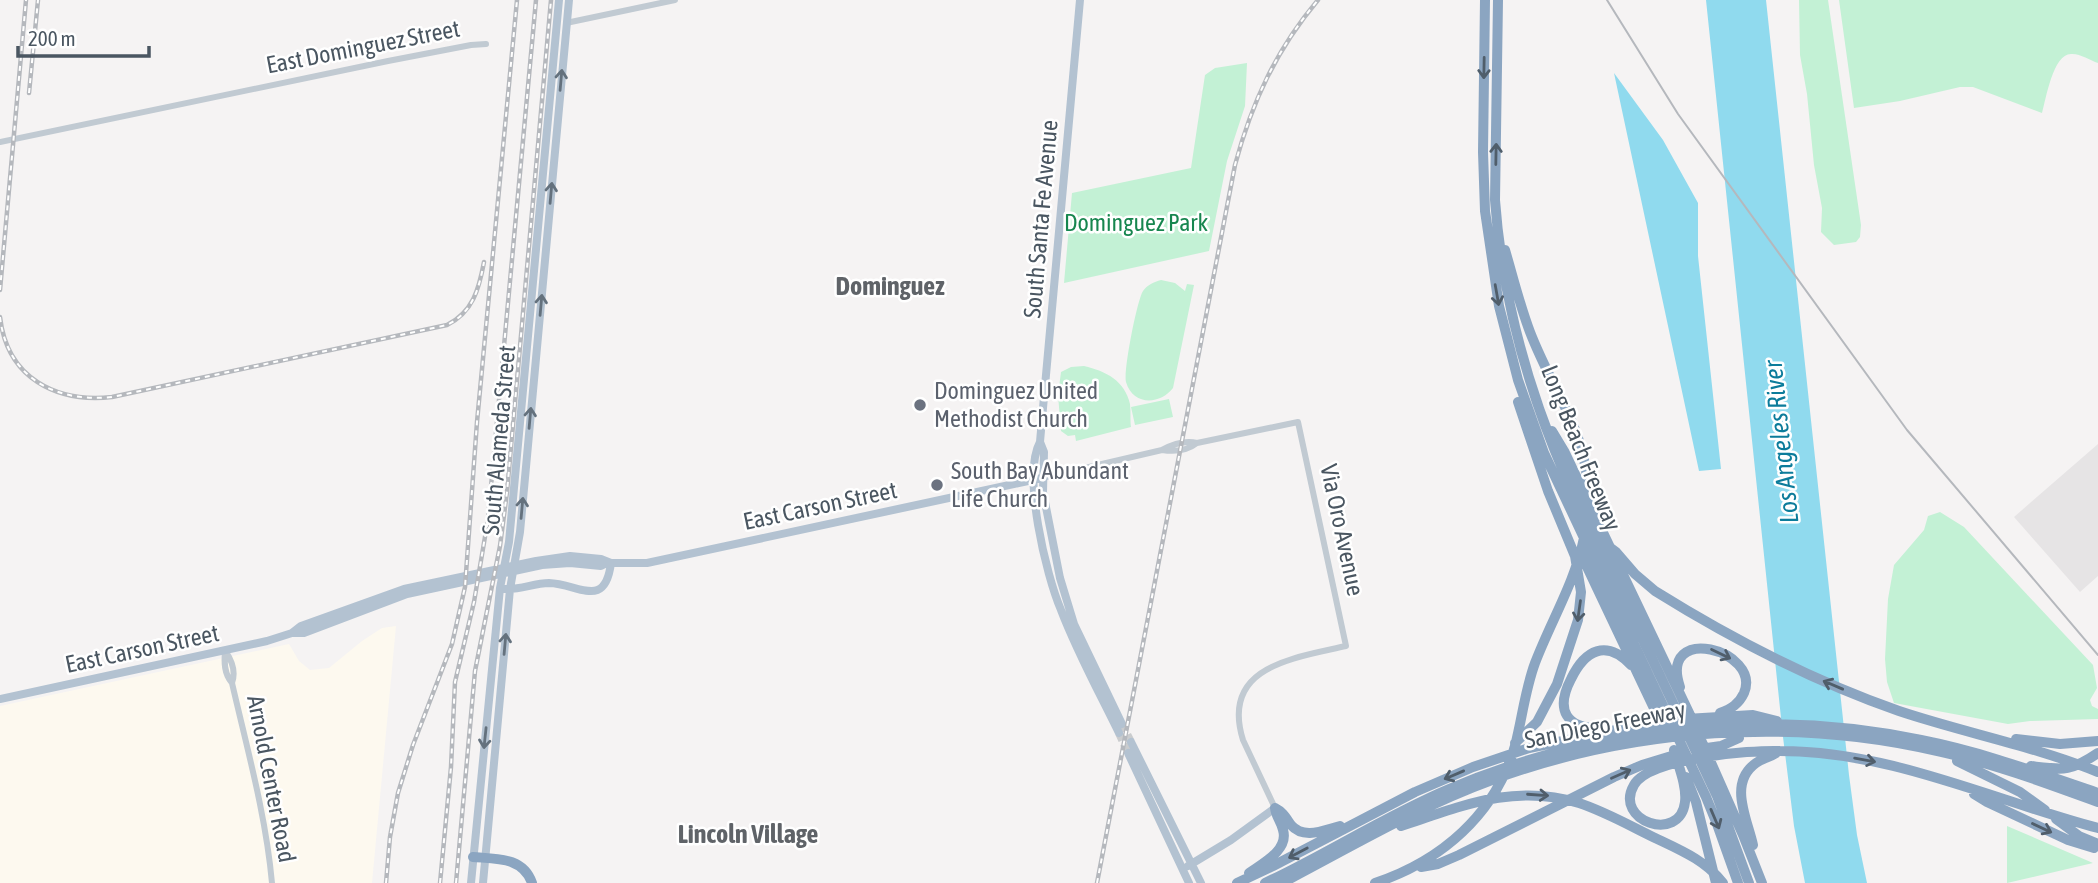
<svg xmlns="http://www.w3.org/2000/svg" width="2098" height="883" viewBox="0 0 2098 883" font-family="'Asap Condensed',sans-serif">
<rect width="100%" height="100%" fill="#f5f3f3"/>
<path fill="#fdf9ef" d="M396,626L372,883H0V706L289,644L299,661L310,670L329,668L362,641L382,628Z"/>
<path fill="#e6e4e5" d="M2098,444V576L2080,592L2014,517Z"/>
<path fill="#c3f1d5" d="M1799,0H1828L1861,225L1860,237L1856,242L1834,245L1821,232L1822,208L1814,165L1807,94L1800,55Z
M1839,0H2098V63C2090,60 2079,53 2071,54C2053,54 2046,99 2042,113L1973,87H1960L1900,101L1854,108Z
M1247,63L1245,106L1227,161L1209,251L1064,283L1072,193L1191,168L1205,75L1215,68Z
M1161,280L1175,283L1185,291L1187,284L1194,285L1173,388C1160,405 1133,406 1126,382C1123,372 1137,300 1143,291C1147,285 1154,282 1161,280Z
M1084,366C1106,371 1125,381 1130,404C1131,412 1130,420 1131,427L1076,441L1075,435L1068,436L1061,431L1058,395L1061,372L1071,367Z
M1169,399L1173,417L1135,425L1131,407Z
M1940,512L1964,527L2093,665L2097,688L2090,700L2092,706L2098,709V719L2030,721L2008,724L1894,703L1887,682L1885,659L1888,599L1894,565L1924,530L1928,516Z
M2007,826L2093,863L2007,883Z"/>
<path fill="#90daee" d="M1706,0H1766L1849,775L1857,835L1867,883H1805L1794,826L1783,737Z
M1614,73L1663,140L1698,203V256L1721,469L1699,471Z"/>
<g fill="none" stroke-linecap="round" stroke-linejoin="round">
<path stroke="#caccce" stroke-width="8" stroke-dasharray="8 4" stroke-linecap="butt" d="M1122,724L1131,742
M1119,733L1128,753"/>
<path stroke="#c1cad2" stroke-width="6" d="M566,23L675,0
M0,142L388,61L471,45L486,44
M1162,450C1173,444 1184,440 1197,443
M1042,478L1162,450C1175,452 1187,451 1197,443L1298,422L1346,646C1294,658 1220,666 1243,740L1275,808
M225,651C224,662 224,674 232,683C247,748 266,816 272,883
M226,652C232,661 236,672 232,683"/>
<path stroke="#b3c2d1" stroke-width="8" d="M1080,0L1042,419L1040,442L1044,452L1043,492L1060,578L1074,624L1122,724
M1040,442C1022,475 1046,575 1061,610C1077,652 1099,692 1119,733
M505,589C520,590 534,583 549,583C579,584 605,610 611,563
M292,633H304L407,594L542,565L570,563L601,566L607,563
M0,699L267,641L292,633L301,626L404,589L536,561L570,556L601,559L611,563H647L1042,478
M1131,742L1201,883
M1128,753L1189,883
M1188,866L1231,840L1275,808
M471,883L500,588L509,542L559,0
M483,883L510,589L520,532L569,0"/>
<path stroke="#8ba5c1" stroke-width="10" d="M1485,0L1483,152L1485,211L1499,306L1518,380L1544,453L1706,797L1717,824L1738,883
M1498,0L1495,200C1502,296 1527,387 1565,475L1717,796L1749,883
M1505,250C1513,277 1520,306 1530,332C1557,402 1595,438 1587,520
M1552,431L1564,451L1690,715L1743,835L1762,883
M1608,546L1616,552L1635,574L1655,591C1732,639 1813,681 1899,711C1965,733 2034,746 2098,772
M1580,552L1662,725
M1680,687C1658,622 1762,650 1744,693C1739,704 1731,709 1720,713
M1601,728C1566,729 1555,710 1571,679C1585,650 1606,639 1631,665
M2016,739L2060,744L2098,741
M1515,743L1537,722L1557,684L1578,620L1581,592L1575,556L1548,491L1518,402
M1700,749L1721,746L1739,738
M1674,750C1678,765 1687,786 1685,802C1680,844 1613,821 1634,785C1649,758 1750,750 1780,751C1891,751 1992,800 2098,828
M1957,761L2020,792L2045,810
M2031,766C2064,770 2070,772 2098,753
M1686,777L1696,802L1716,883
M1974,794L1987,802L2068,840L2094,848
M1275,808C1283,812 1286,818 1291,825C1304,840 1324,830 1340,826
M2056,819L2079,836L2098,844
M1401,826C1462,806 1515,783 1579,803C1603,811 1625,823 1647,834C1675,848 1704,858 1723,883
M1753,845C1747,818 1728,783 1756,763C1763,758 1770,757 1776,753
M473,857C497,859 523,857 532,883
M1421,867L1438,864L1459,855L1614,777L1642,765L1678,754
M1249,873C1263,863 1289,850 1283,830C1281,821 1276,817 1275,808
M1237,883L1273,866L1415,792L1473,767L1529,748L1621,729L1686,719L1753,715L1777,721
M1265,883C1327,854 1385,816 1449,789C1596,727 1764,707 1921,740C1982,752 2039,773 2098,793
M1282,883C1351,847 1418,807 1492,780C1633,728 1795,717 1941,752C1995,764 2046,783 2098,802
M1375,883C1441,861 1495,815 1515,746C1522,719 1525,690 1535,663C1551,621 1575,582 1584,538"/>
<path stroke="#b5b8bd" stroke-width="2" d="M1607,0L1678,114L1907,430L2098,655"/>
<g stroke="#b5b8bd" stroke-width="4.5">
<path id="rail" d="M29,93L38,0
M0,290L26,0
M0,317C7,378 56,403 112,397L447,325C473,312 479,289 484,262
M386,883L390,837L398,793L413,745L452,644L465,587L477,422L517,0
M440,883L451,767L455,682L474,602L488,519L536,0
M456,883L475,671L500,546L507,492L551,0
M1097,883L1235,165C1252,102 1276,50 1318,0"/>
</g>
<use href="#rail" stroke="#fff" stroke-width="2" stroke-dasharray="5" stroke-linecap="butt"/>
</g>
<defs><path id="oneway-shaft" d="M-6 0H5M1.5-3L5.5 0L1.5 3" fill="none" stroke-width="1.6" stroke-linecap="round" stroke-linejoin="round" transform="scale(1.75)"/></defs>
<g stroke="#505e6b">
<use href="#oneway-shaft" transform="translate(1484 68) rotate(91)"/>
<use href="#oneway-shaft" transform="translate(1496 154) rotate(-89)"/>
<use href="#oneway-shaft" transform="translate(1497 295) rotate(80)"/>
<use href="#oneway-shaft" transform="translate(1579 611) rotate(98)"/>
<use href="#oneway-shaft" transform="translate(1721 654) rotate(26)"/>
<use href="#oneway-shaft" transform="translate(1833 685) rotate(-157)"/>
<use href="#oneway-shaft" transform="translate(1865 760) rotate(10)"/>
<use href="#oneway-shaft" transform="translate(1621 774) rotate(-24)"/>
<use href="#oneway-shaft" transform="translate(1454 775) rotate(157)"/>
<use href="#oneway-shaft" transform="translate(1538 795) rotate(4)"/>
<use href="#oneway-shaft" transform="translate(1715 819) rotate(67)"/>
<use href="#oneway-shaft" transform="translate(2042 828) rotate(25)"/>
<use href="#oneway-shaft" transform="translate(1298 853) rotate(152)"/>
</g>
<g stroke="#64717d">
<use href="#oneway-shaft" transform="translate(561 80) rotate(-85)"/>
<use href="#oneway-shaft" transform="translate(551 193) rotate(-85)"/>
<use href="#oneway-shaft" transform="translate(541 305) rotate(-85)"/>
<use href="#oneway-shaft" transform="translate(530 418) rotate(-85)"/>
<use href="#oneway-shaft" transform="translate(522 508) rotate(-85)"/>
<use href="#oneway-shaft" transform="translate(505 644) rotate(-85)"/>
<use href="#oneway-shaft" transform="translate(485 738) rotate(96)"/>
</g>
<g fill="#6b7280" stroke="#fff" stroke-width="2.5">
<circle cx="920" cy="405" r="7"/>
<circle cx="937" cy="485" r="7"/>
</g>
<g text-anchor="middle" stroke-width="5" stroke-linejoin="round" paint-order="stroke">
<g font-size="24" fill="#4a5661" stroke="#fff">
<text transform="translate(363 47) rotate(-11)" y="8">East Dominguez Street</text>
<text transform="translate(1041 219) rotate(-85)" y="8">South Santa Fe Avenue</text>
<text transform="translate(499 440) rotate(-85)" y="8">South Alameda Street</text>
<text transform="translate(1581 448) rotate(68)" y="8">Long Beach Freeway</text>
<text transform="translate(820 506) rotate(-12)" y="8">East Carson Street</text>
<text transform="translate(1342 530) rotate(78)" y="8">Via Oro Avenue</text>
<text transform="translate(142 649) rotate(-12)" y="8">East Carson Street</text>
<text transform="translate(1605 725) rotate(-11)" y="8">San Diego Freeway</text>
<text transform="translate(271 779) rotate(79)" y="8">Arnold Center Road</text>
</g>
<g font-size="24" fill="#17864f" stroke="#fff">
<text x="1136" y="231">Dominguez Park</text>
</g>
<g font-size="24" fill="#5b616d" stroke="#fff" text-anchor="start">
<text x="934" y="399">Dominguez United<tspan x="934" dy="28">Methodist Church</tspan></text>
<text x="951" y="479">South Bay Abundant<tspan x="951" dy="28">Life Church</tspan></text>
</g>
<g font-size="26" font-weight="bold" fill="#5f6368" stroke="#fff">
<text x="890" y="295">Dominguez</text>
<text x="748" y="843">Lincoln Village</text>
</g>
<g font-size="26" font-style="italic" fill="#0c7c9b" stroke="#fff">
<text transform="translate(1781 442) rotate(-96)" y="9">Los Angeles River</text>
</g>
</g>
<path d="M18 46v10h131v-10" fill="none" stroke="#4a5661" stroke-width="3.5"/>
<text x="28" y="46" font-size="21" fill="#4a5661" stroke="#ffffff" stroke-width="5" paint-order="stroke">200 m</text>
</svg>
